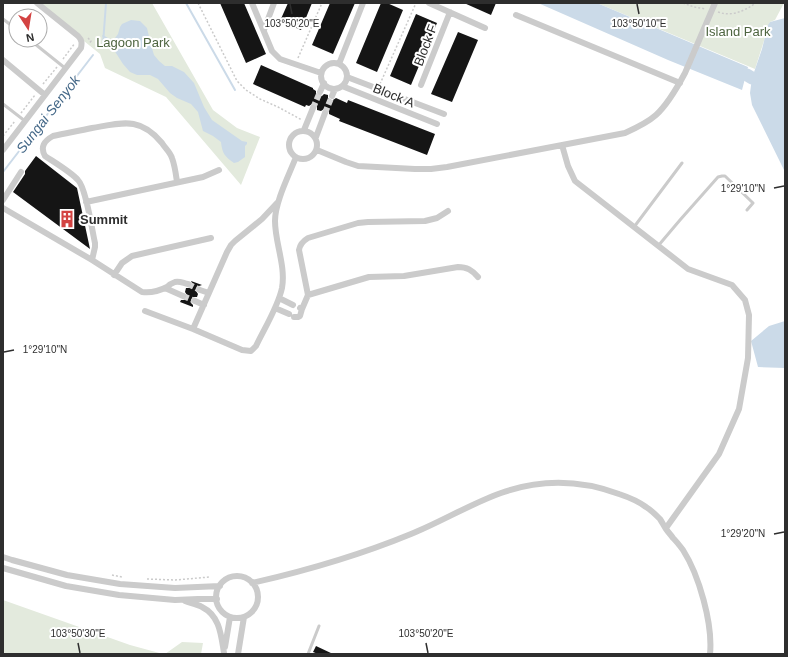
<svg xmlns="http://www.w3.org/2000/svg" width="788" height="657" viewBox="0 0 788 657" font-family="Helvetica,sans-serif">
<rect width="100%" height="100%" fill="#fff"/>
<path fill="#e3eadd" d="M37,3H152L213,110L237,128L260,137L241,185L166,97L105,68L100,54Z
M597,3H784L775,20L770,22L755,69Z
M3,600L130,645L163,654H3Z
M182,642L203,643L201,654H165Z"/>
<path fill="#cbdae8" d="M538,3H597L748,67L742,90L668,60Z
M785,18V172L752,105L750,93L752,78L762,49L768,25L770,22Z
M131,20L140,21L147,28L151,45L154,55L159,61L165,66H172L184,72L194,83L204,107L212,120L242,141L247,142V144L245,146V157L238,162L234,163C225,157 222,153 221,142L213,136L203,131L198,112L191,104L177,98L170,93L158,79L150,75H137L130,72L123,64L114,50L115,38L118,34L120,27L122,24Z
M785,321V368L758,367L751,341L769,326Z"/>
<g fill="none" stroke-linecap="round" stroke-linejoin="round">
<path stroke="#cbdae8" stroke-width="2" d="M186,3L235,90
M103,36L114,43
M103,44L106,3
M3,172L93,55"/>
<path stroke="#cbdae8" stroke-width="13" d="M747,75L752,78"/>
</g>
<path fill="#151515" d="M220,3H244L266,54L246,63Z
M288,3H312L301,30L280,21Z
M330,3H355L333,54L312,45Z
M381,3H387L403,10L377,72L356,63Z
M464,3H496L491,15Z
M416,14L437,23L411,85L390,76Z
M458,32L478,40L452,102L431,94Z
M261,65L313,88V89L316,91V94L319,96H322L324,94L328,95V98L331,100H333L336,98L347,103L348,100L435,134L427,155L339,121L340,119L329,114V112L327,109H324L321,111L317,110V107L315,104H312L309,106L306,105L305,107L253,84Z
M36,156L77,188L90,249L13,192L25,174V171Z
M191,281L202,285L199,286L196,288V291L198,294L197,297H193L191,300V303L193,305V307L180,302L181,300H184L187,298V295L185,292L186,288H189L192,287V283Z
M316,646L333,654H318L313,652Z"/>
<g fill="none" stroke-linecap="round" stroke-linejoin="round">
<path stroke="#d5d5d5" stroke-width="6" stroke-dasharray="6 3" stroke-linecap="butt" d="M313,108L320,92
M325,113L332,96
M188,284L200,290
M183,296L195,301"/>
<path stroke="#cbcbcb" stroke-width="1.5" stroke-dasharray="2 2" stroke-linecap="butt" d="M198,3L237,81L246,90L260,99L278,107L302,120
M683,3L694,7L706,9
M718,12C732,17 744,11 756,3
M88,38L91,41L89,44
M298,58L322,3
M63,59L75,43
M43,84L57,67
M380,84L416,3
M21,113L35,95
M3,136L15,121
M112,575L122,577
M147,579L175,580L210,577"/>
<path stroke="#cbcbcb" stroke-width="3" d="M3,19L16,29
M30,40L65,68
M3,104L25,121
M634,227L682,163
M658,246L680,220L718,177L722,176H725L753,203L747,210
M308,654L319,626"/>
<path stroke="#cbcbcb" stroke-width="6" d="M252,3L272,51L280,59L321,73
M429,3L485,28
M516,15L680,83
M264,30L274,3
M3,60L45,95
M321 76a13 13 0 1 1 26 0a13 13 0 1 1-26 0Z
M339,64L363,3
M347,77L444,114
M421,85L450,12
M342,86L437,124
M320,92L324,83
M332,96L335,89
M304,130L313,108
M289 145a14 14 0 1 1 28 0a14 14 0 1 1-28 0Z
M316,137L325,113
M562,145L568,166L575,181L688,269L732,285L745,300L749,315L748,358L739,409L719,454L666,528
M3,150L81,48C82,43 82,40 78,36L37,3
M317,150L346,162L358,166L415,169H431L447,167L625,133C636,128 647,123 656,115C668,104 677,88 685,73L715,3
M3,200L21,172
M86,202L203,177L219,170
M3,208L92,260L142,292C150,293 159,291 167,287C169,285 172,283 175,282C180,281 183,283 188,284
M92,260L95,247V243C92,230 86,188 78,180C71,172 54,162 45,156C40,147 44,141 53,136C66,133 79,131 92,128C122,123 140,116 162,143C165,148 170,152 172,158C175,166 176,175 177,182
M114,275L122,263L132,256L211,238
M165,288L183,296
M200,290L209,293
M308,295L369,277L404,276L458,267C467,267 472,270 478,277
M279,298L293,305
M195,301L204,305
M275,308L289,314
M302,309L308,295L299,250C300,244 303,241 308,238L358,223L368,222L425,221L437,218L448,211
M145,311L193,329L242,350L251,351L256,346C264,329 278,307 282,288C286,266 275,243 275,221C275,202 289,175 296,157
M294,317H298L300,316L302,309L300,308
M193,329L227,252L231,245L235,241L262,219L278,202
M3,557L12,560L67,575L120,584L175,588L220,586
M3,568L66,586L119,595L175,600L198,599H217
M216 597a21 21 0 1 1 42 0a21 21 0 1 1-42 0Z
M252,583C305,571 360,555 411,534C441,522 470,504 501,493C540,479 581,480 619,494C628,497 638,501 646,507C651,510 656,515 660,519C662,522 664,526 666,529C668,532 671,535 673,538C677,542 680,546 683,550C699,575 713,624 710,654
M185,601C190,603 197,604 202,607C220,616 221,635 224,653
M225,647L230,617
M238,654L244,617"/>
</g>
<path fill="none" stroke="#2e2e2e" stroke-width="1.5" d="M290,4L292,14M637,4L639,14M774,188L784,186M4,352L14,350M774,534L784,532M78,643L80,653M426,643L428,653"/>
<defs>
<g id="building-bare" transform="scale(1.38)"><path d="M-4-6H4V6H1V3H-1V6H-4ZM-2.5-4.3h1.7v1.8h-1.7ZM.8-4.3h1.7v1.8H.8ZM-2.5-1h1.7V.8h-1.7ZM.8-1h1.7V.8H.8Z" fill="#d34342" stroke="#fff" stroke-width="2.5" paint-order="stroke"/></g>
</defs>
<g fill-rule="evenodd">
<use href="#building-bare" x="67" y="219"/>
</g>
<g text-anchor="middle" stroke-width="4" stroke-linejoin="round" paint-order="stroke">
<g font-size="13" fill="#4e6540" stroke="#fff">
<text x="738" y="36">Island Park</text>
<text x="133" y="47">Lagoon Park</text>
</g>
<g font-size="13" fill="#2e2e2e" stroke="#fff">
<text transform="translate(425 45) rotate(-69)" y="5">Block F</text>
<text transform="translate(394 95) rotate(22)" y="5">Block A</text>
</g>
<g font-size="13" font-weight="bold" fill="#2e2e2e" stroke="#fff" text-anchor="start">
<text x="80" y="224">Summit</text>
</g>
<g font-size="14" font-style="italic" fill="#446888" stroke="#fff">
<text transform="translate(48 114) rotate(-52)" y="5">Sungai Senyok</text>
</g>
</g>
<g font-size="10" text-anchor="middle" fill="#2e2e2e" stroke="#fff" stroke-width="4" stroke-linejoin="round" paint-order="stroke">
<text x="292" y="27">103°50'20"E</text>
<text x="639" y="27">103°50'10"E</text>
<text x="743" y="192">1°29'10"N</text>
<text x="45" y="353">1°29'10"N</text>
<text x="743" y="537">1°29'20"N</text>
<text x="78" y="637">103°50'30"E</text>
<text x="426" y="637">103°50'20"E</text>
</g>
<rect width="788" height="657" fill="none" stroke="#2e2e2e" stroke-width="8"/>
<g transform="translate(28 28) rotate(168)"><circle r="19" fill="#ffffff" stroke="#ababab"/>
<path d="M0-3L7 15L0 10L-7 15Z" fill="#d34342"/>
<text y="-6" font-size="11" font-weight="bold" text-anchor="middle" fill="#2e2e2e">N</text>
</g>
</svg>
